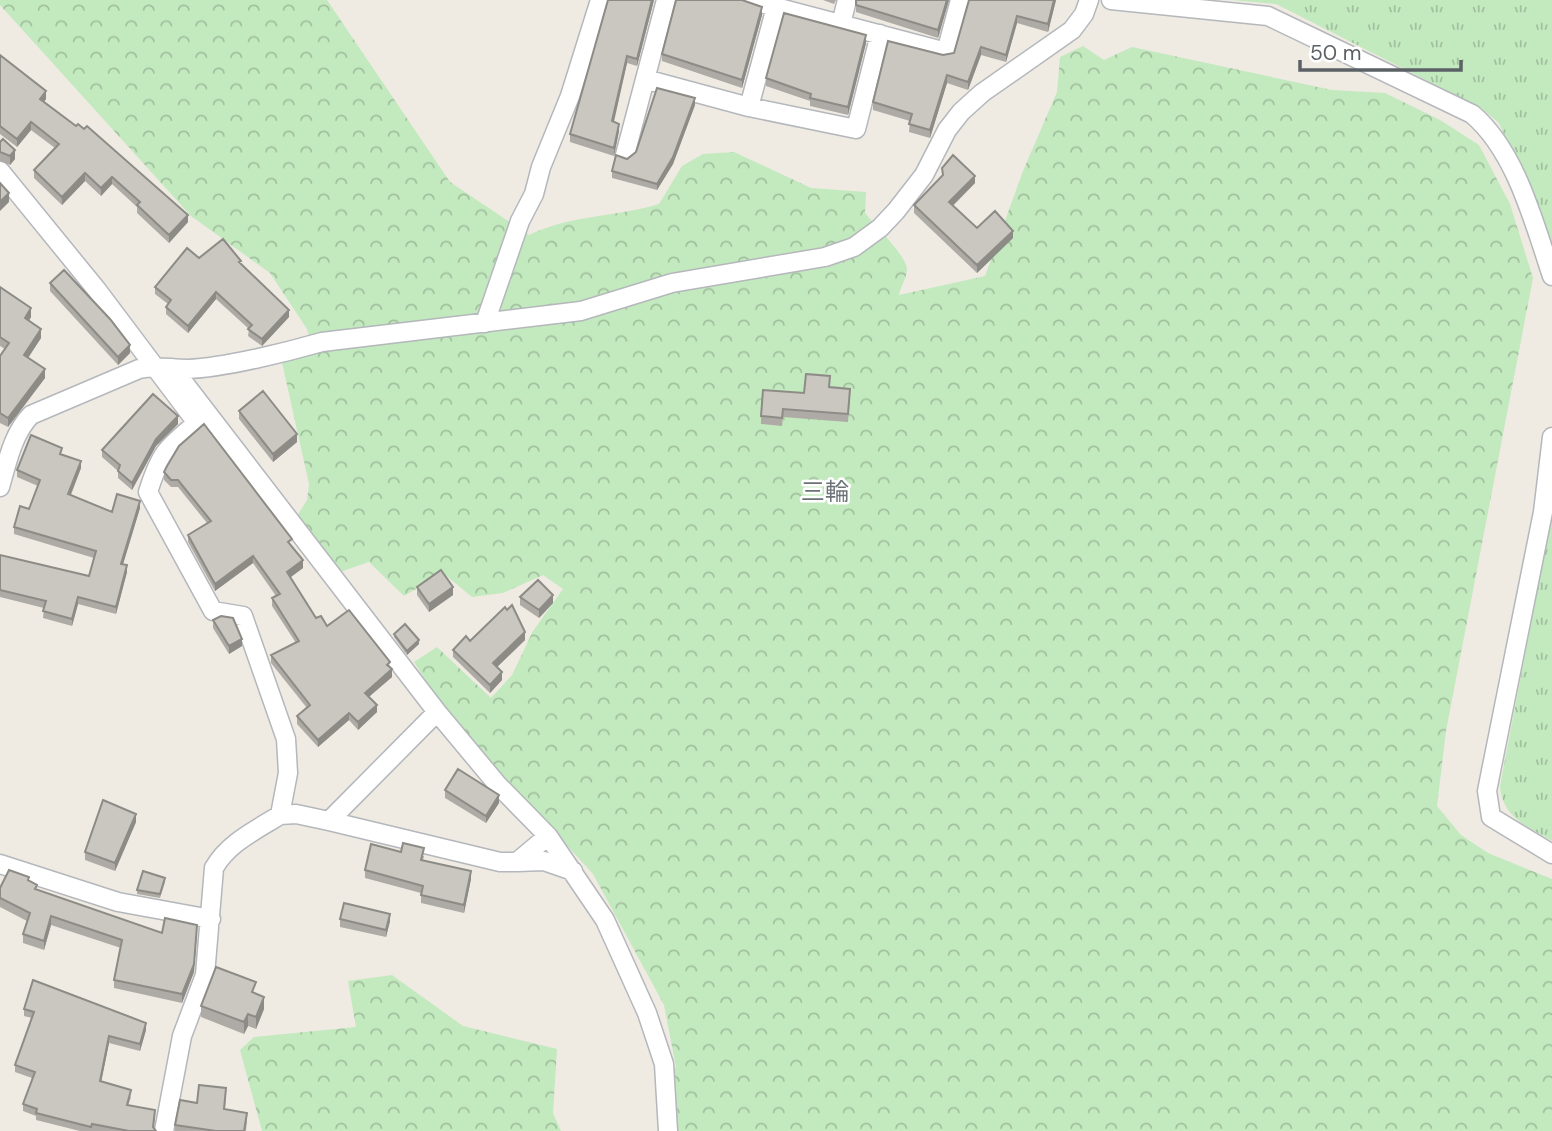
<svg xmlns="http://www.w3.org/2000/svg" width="1552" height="1131" viewBox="0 0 1552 1131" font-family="'DM Sans','Noto Sans JP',sans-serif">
<defs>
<pattern id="forest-crowns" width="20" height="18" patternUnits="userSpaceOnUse" patternTransform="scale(1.75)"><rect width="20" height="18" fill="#c3e9be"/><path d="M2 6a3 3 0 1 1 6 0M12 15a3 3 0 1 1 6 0" fill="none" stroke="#a1c09e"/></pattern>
<pattern id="park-tufts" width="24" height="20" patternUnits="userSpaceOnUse" patternTransform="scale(1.75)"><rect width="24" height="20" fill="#c3e9be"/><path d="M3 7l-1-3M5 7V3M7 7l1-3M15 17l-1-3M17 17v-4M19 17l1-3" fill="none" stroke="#a1c09e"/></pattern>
</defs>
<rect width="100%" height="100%" fill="#efebe3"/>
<path fill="url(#forest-crowns)" d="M0,0H327L450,182L529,235C570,215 616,217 659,204L682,166L703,154L734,152L811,188L866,192L865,213C875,226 906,255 907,269C907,277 900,288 899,295L985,276L1023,171L1057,92L1060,57L1083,46L1104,60L1132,47L1332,90L1385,93L1440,120L1479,145L1510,204L1533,278L1446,731L1437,806L1461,835L1488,853L1552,879V1131H660L656,1096L676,1067L664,1005L593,874L446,713L414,662L437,647L491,698L512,675L533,631L563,589L543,575L503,593L472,597L443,573L404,596L369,562L340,572L297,516L307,500L309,484L281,358L313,351L307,329L270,273L191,216L0,5Z
M392,975L463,1026L557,1049L553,1113L561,1131H262L240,1050L254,1037L356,1027L348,981Z"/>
<path fill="url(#park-tufts)" d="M1232,0H1552V243L1499,123L1481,108L1276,4Z
M1552,512V841C1528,827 1502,817 1500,786Z"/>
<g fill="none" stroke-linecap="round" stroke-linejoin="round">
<g stroke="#b4b7bb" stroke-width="21">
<path id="street" d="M749,0L946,52L960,0
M1111,0L1268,16L1472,114C1516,151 1534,223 1552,276
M841,24L847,0
M645,79L749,107L776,7
M749,107L856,129L880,34
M625,155L666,0
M0,171L97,290L197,423C166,448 160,454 148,492L213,611L243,616L286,739L288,773L280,815C256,830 228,843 214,868L205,975L182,1036L164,1131
M485,323L520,221L534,194L541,167L570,96L600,0
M161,369L181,379L437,712L497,784L548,836L605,920L647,1013L664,1064L668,1131
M1552,437L1543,512L1487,791L1491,817L1552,854
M0,487C7,463 13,433 31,415L139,369C156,365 170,369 188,369C223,368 287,352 322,342L581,311L672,283L825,257L854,247L880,228L896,211L924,175L947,130L961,112L982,93L1072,30L1084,14L1089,0
M280,815L296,814L329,821L500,862H517L548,836
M329,821L437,712
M517,862L544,861L573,871
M0,864L118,902L211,919"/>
</g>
<use href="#street" stroke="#fff" stroke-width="18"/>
</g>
<path fill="#aeaaa5" d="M654,0L637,66L627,63L614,122L619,131L614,156L570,142V134Z
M823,0H836L834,4Z
M949,0L938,38L856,12V5Z
M969,0H1056L1048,32L1017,23L1006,62L981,55L968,90L947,83L930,138L909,132L910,121L873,110V102L943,55L954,53Z
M762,15L742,88L662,61V54Z
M866,43L848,115L810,106V101L766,86V78Z
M0,55L46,99L44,102L188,222L169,243L137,213V207L112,184L101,196L85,181L62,205L34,178V170L55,148L31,130L17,147L0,134Z
M695,105L673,164L657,190L612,178V171Z
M0,142L15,159L10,165L0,161Z
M942,168L975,183L953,206L977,228L1013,238L977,273L914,213V205L942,176Z
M199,258L289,317L262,346L248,336L249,329L216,299L188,333L166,314V307L168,304L155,294V287Z
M50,283L130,353L118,365L50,291Z
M0,287L31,317L29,321L41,338L28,358L45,378L8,427L0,423V356L5,349L0,346Z
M830,387L850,396L848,422L783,417L782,426L761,424V416L804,393Z
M239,411L297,442L273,462L239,419Z
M178,424L156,446L132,490L118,478V471L102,457V450Z
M62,455L81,468L71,495L112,512L140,508L123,564L127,572L116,614L78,604L72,626L43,618L44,608L0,597V555L89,576L94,558L14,534V527L29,509L38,486L17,477V470Z
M164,472L292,546L303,568L290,577L316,618L390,668L392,677L369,697L377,712L358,730L349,720L318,747L297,724V716L307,708L271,663V655L296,643L272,606V598L276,596L253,563L215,591L188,542V535L207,523L178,487H171L164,480Z
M417,587L453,595L429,612L417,595Z
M520,597L553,603L539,618L520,605Z
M213,620L242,646L229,654L213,628Z
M394,634L419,644L407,655L394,637Z
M525,640L497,667L502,680L490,693L453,657V650L470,641Z
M445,790L499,803L486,823L445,798Z
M136,822L115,871L85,860V852Z
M401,852L424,856L423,860L471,879L464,913L421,903V893L365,878V870Z
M29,881L37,890L162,933H197L194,972L182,1003L114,988V980L121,948L51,925L44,950L23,943V934L27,921L0,907V888Z
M165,882L160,898L137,894V890Z
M340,919L390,921L386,937L340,927Z
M256,994L264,1009L256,1029L248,1026L244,1034L201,1017V1006Z
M24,1009L146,1030L140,1051L109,1043L101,1081L131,1097L128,1106L155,1118L154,1128L156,1131H80L36,1120V1116L23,1111V1104L32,1078L15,1072V1065L32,1018L24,1016Z
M226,1097L225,1109L247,1121L246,1131H175V1125L197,1103Z"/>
<path fill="#8d8b86" d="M652,0H654L637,66V59Z
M947,0H949L938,38V30Z
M1054,0H1056L1048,32V24Z
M762,7V15L742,88V80Z
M1017,16V23L1006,62V55Z
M866,35V43L848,115V107Z
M981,47V55L968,90V82Z
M627,56V63L612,129V121Z
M947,75V83L930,138V130Z
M46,91V99L40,106V99Z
M695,98V105L673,164L657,190V184Z
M31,122V130L17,147V139Z
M619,124V131L614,156V148Z
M15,150V159L10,165V156Z
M85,173V181L62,205V197Z
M975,176V183L949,209V202Z
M112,177V184L101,196V188Z
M9,193V202L0,211V202Z
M188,215V222L169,243V235Z
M1013,231V238L977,273V265Z
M216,292V299L188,333V326Z
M31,308V317L25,327V318Z
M289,310V317L262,346V339Z
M41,329V338L24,364V355Z
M130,345V353L118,365V357Z
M45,369V378L8,427V418Z
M178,416V424L156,446L132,490V483L156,439Z
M297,434V442L273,462V454Z
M81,461V468L68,501V494Z
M140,501V508L121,571V564Z
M253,556V563L215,591V584Z
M303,560V568L287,580V572Z
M127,565V572L116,614V607Z
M453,587V595L429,612V604Z
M553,595V603L539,618V610Z
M78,597V604L72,626V619Z
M525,632V640L493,671V663Z
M242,639V646L229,654V646Z
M419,640V644L407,655V651Z
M392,669V677L365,700V693Z
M502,672V680L490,693V685Z
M377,705V712L358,730V722Z
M349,713V720L318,747V740Z
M499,795V803L486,823V816Z
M136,814V822L115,871V863Z
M471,871V879L464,913V905Z
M390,914V921L386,937V930Z
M51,916V925L44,950V941Z
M197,925L194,972L182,1003V994Z
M264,997V1009L256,1029V1017Z
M248,1014V1026L244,1034V1022Z
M146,1023V1030L140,1051V1044Z
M109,1036V1043L100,1088V1081Z"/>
<path fill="#cac6c0" stroke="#8d8b86" stroke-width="2" d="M608,0H652L637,59L627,56L612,121L619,124L614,148L570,134Z
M676,0H742L762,7L742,80L662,54Z
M856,0H947L938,30L856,5Z
M969,0H1054L1048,24L1017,16L1006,55L981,47L968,82L947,75L930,130L909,124L912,114L873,102L888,41L943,55L954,53Z
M784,13L866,35L848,107L810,98L811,94L766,78Z
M0,55L46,91L40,99L76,126L78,124L84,129L87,126L188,215L169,235L137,205L140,202L112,177L101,188L85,173L62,197L34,170L59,144L31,122L17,139L0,126Z
M657,88L695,98L673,157L657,184L612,171L616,155L627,159L636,152Z
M3,139L15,150L10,156L0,152V142Z
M953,155L975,176L949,202L977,228L995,211L1013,231L977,265L914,205L943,175L942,168Z
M0,183L9,193L0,202Z
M223,239L241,261L239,262L289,310L262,339L248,329L252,325L216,292L188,326L166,307L171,300L155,287L187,248L199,258Z
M64,270L110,319L130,345L118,357L50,283Z
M0,287L31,308L25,318L41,329L24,355L45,369L8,418L0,413V356L9,343L0,337Z
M806,374L830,376L829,387L850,389L848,414L783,409L782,418L761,416L763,390L804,393Z
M263,391L297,434L273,454L239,411Z
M153,394L178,416L156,439L132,483L118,471L120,465L102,450Z
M204,424L292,539L288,542L303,560L287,572L316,618L321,616L327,626L349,610L390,662L387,665L392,669L365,693L377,705L358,722L349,713L318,740L297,716L310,705L271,655L299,641L272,598L280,594L253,556L215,584L188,535L211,521L178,480H171L164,472L167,466L179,446Z
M31,435L62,448L60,454L81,461L68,494L112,512L117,494L140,501L121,564L127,565L116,607L78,597L72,619L43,611L46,601L0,590V555L89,576L96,551L14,527L20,506L29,509L40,480L17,470Z
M441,570L453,587L429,604L417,587Z
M538,580L553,595L539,610L520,597Z
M512,605L525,632L493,663L502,672L490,685L453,650L466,636L470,641L505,607L507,610Z
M221,616L233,618L242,639L229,646L213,620Z
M405,624L419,640L407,651L394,634Z
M458,769L499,795L486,816L445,790Z
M103,800L136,814L115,863L85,852Z
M403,843L424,848L421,860L471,871L464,905L421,895L423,886L365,870L371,844L401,852Z
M9,870L29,877L28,880L37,885L35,889L162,933L165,918L197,925L194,964L182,994L114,980L122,940L51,916L44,941L23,934L30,913L0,898V888Z
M143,871L165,878L160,894L137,890Z
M344,903L390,914L386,930L340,919Z
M216,967L256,982L252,992L264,997L256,1017L248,1014L244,1022L201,1006Z
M33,980L146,1023L140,1044L109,1036L100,1081L131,1090L127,1105L155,1110L153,1127L156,1131H129L92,1124L91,1127L36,1113L37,1109L23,1104L35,1072L15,1065L34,1012L24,1009Z
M199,1085L226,1088L224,1109L247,1113L244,1131H216L175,1125L180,1100L197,1103Z"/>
<g text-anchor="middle" stroke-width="5" stroke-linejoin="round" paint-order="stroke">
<g font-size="24" fill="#6c7377" stroke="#fff">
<text x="825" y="500">三輪</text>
</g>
</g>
<path d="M1300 60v10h161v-10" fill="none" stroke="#5b6165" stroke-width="3.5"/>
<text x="1310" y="60" font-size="21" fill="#5b6165" stroke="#ffffff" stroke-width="5" paint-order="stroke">50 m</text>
</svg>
